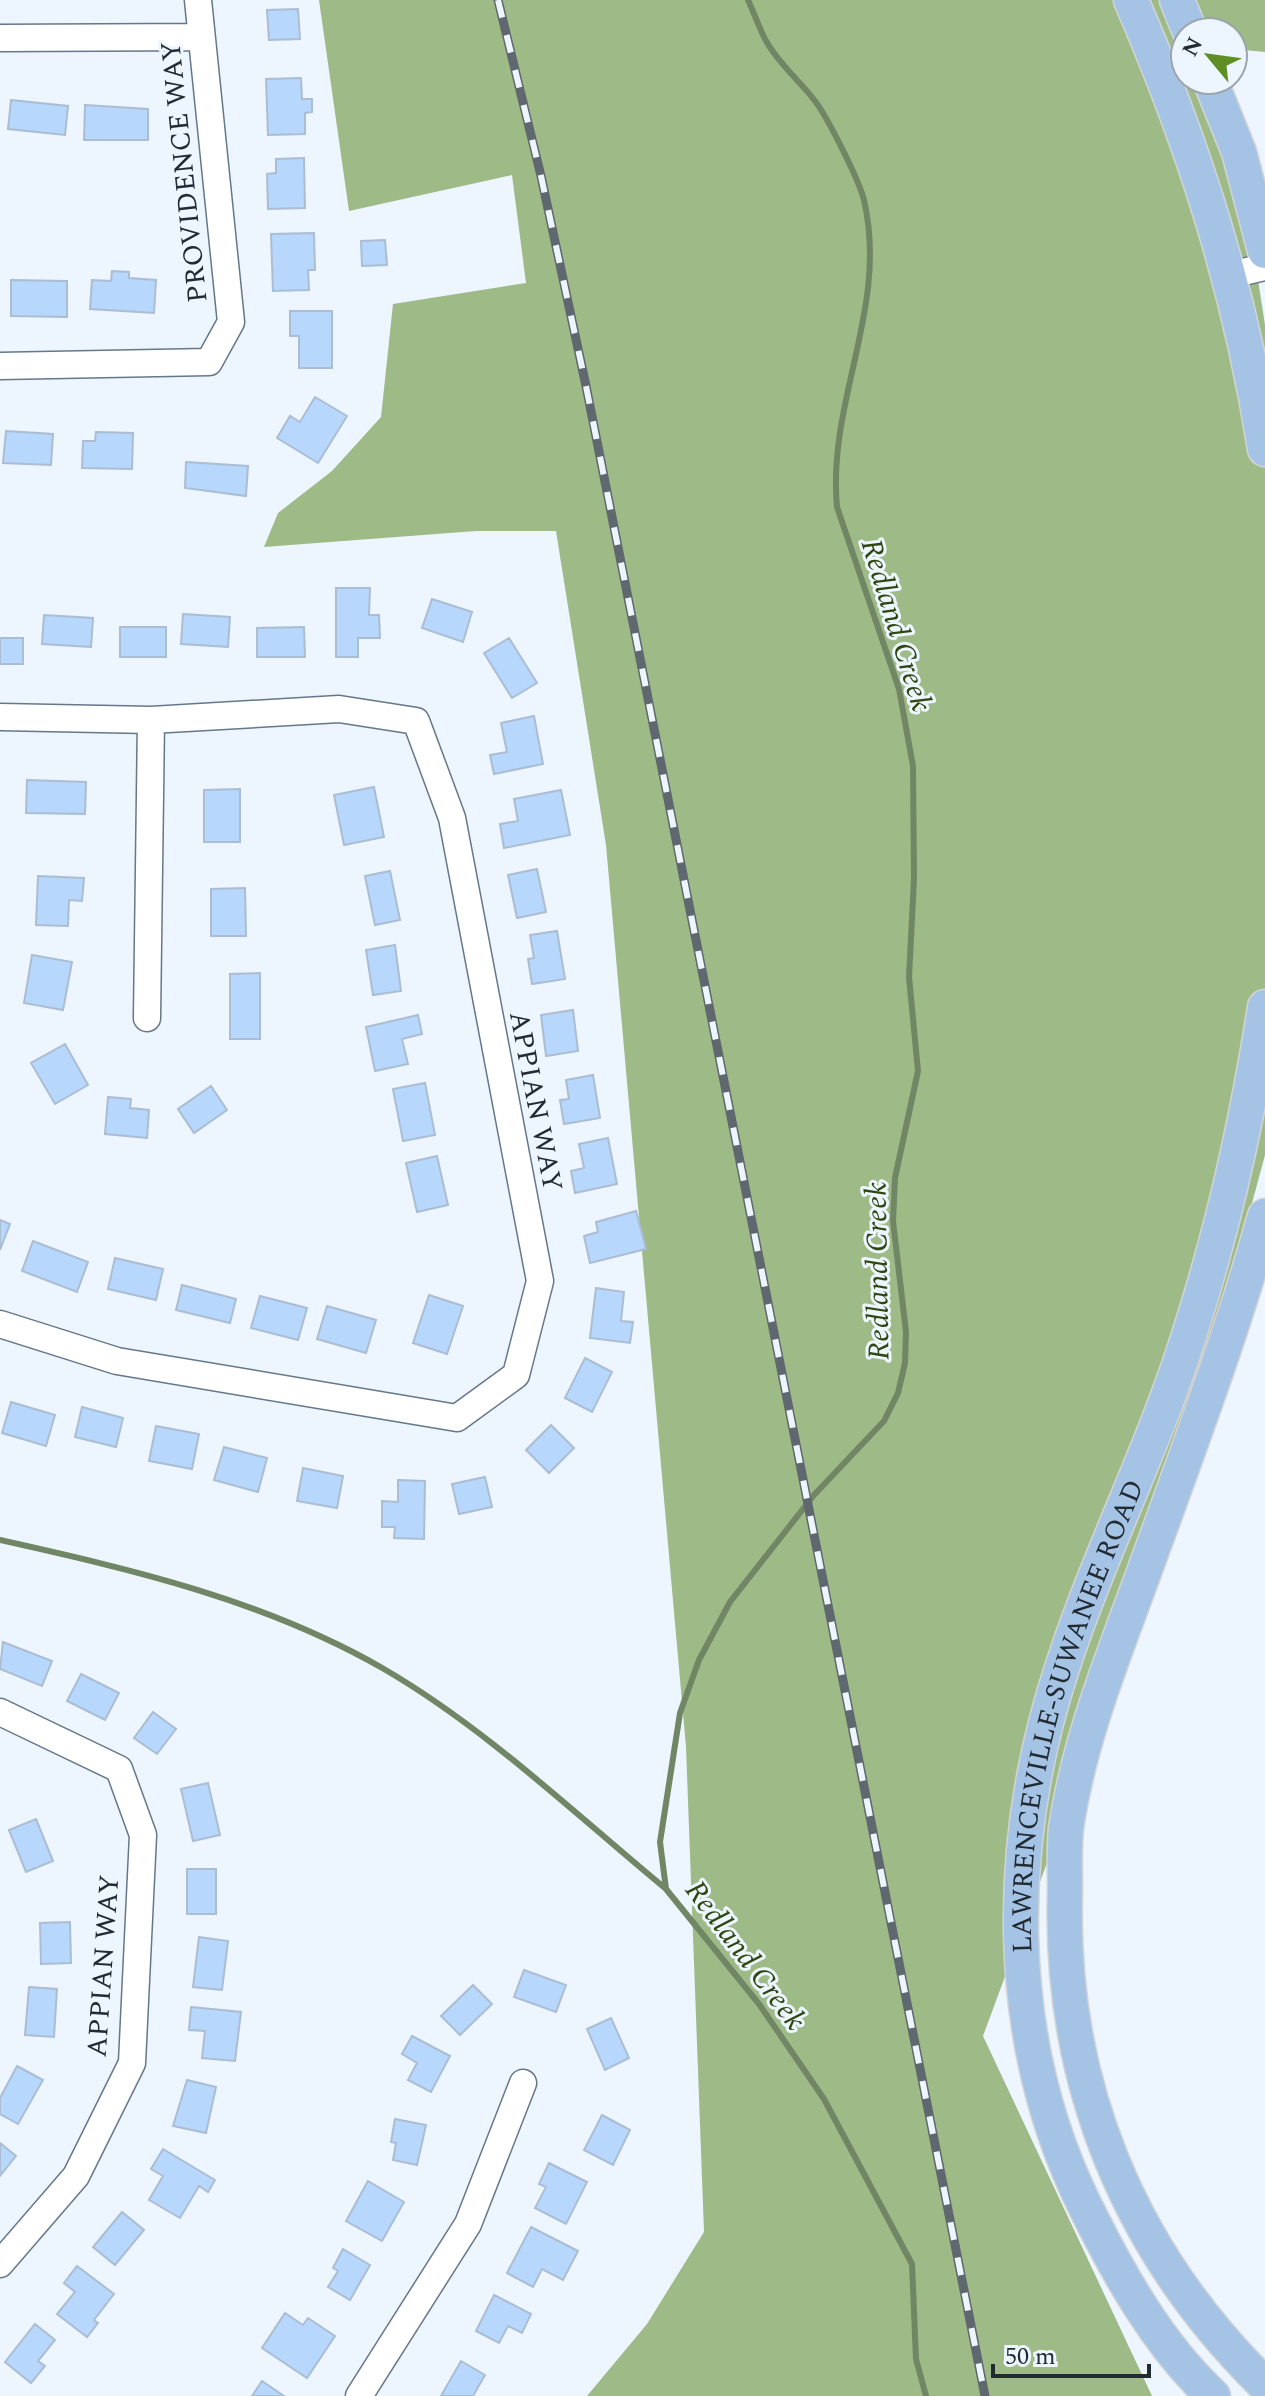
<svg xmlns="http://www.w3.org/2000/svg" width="1265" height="2396" viewBox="0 0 1265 2396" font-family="Spectral,serif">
<rect width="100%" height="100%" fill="#edf5fe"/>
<path fill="#9eba86" d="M319,0H1265V52L1233,49V32H1185L1180,44L1185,55V80H1196L1244,190L1265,325V1155L1148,1590L983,2036L1152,2396H587L647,2324L704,2232L686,1747L606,845L556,531H476L264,547L278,513L332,471L381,417L393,304L526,283L512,175L349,211Z"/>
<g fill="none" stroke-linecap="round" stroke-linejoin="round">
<path stroke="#718665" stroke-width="6" d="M748,0C754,13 759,27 765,39C777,62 800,81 815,101C828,118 859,180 864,200C889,308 827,400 837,507L899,689L913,766L914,879L909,977L918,1071L895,1178L893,1221L906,1332L905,1363L898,1393L884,1421L814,1495L730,1602L699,1660L680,1713L660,1842L666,1889L759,2004L824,2099L912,2264L916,2359L926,2396
M0,1540C134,1570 264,1600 384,1669C487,1729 575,1814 666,1889"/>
</g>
<path fill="#b7d7fc" stroke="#abbdd3" stroke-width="2" d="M298,9L300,39L269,40L267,10Z
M301,78L302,99H312V112L305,113V134L268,135L266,79Z
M11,100L68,106L65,135L8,129Z
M85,105L148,109V140H84Z
M304,158L305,208L268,209L267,174L276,173V159Z
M314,233L315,270H308L309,290L273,291L271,234Z
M385,240L387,265L362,266L361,241Z
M112,271L129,272V278L156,280L154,313L90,309L92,280L111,281Z
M11,280L67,281V317L11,316Z
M290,311H332V368H299V336H290Z
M315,397L347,416L318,463L277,438L290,416L300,422Z
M6,431L53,434L51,465L3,463Z
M96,432L133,433L132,469L82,468L83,441H95Z
M186,462L248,466L246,496L185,488Z
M336,588H370L369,615H379L380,638H358V657H336Z
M432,599L472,612L463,642L422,628Z
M183,614L230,617L228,647L181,644Z
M44,615L93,618L91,647L42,644Z
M120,627H166V657H120Z
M304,627L305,657H257V628Z
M0,638H23V664H0Z
M509,638L537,683L512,698L484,653Z
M534,716L543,764L494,774L490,755L507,752L501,723Z
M27,780L86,782L85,814L26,813Z
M374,787L384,837L344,845L334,795Z
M240,789V842H204V790Z
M561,790L570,835L504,848L500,824L518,821L514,799Z
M537,869L546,912L517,918L508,875Z
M390,871L400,920L375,925L365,876Z
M38,876L84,878L82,901L69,900L68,926L36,925Z
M245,888L246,936H211V889Z
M557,931L565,979L532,984L528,959L534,958L530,935Z
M395,945L401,991L373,995L366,950Z
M32,955L72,962L63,1010L24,1003Z
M260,973V1039H230V974Z
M573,1010L578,1051L546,1056L541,1015Z
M418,1015L422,1034L402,1039L408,1064L375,1071L366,1027Z
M65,1044L88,1085L55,1104L31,1063Z
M593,1075L600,1118L564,1124L560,1100L569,1099L566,1080Z
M425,1083L435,1135L403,1141L393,1089Z
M211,1086L227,1110L194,1133L178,1109Z
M108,1097L131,1099L130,1108L149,1110L147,1138L105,1134Z
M608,1138L617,1184L575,1193L571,1171L584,1168L579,1144Z
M437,1156L448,1205L417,1212L406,1163Z
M636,1211L646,1249L590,1263L584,1236L598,1232L596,1222Z
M0,1220L10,1224L0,1250Z
M33,1241L88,1262L77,1292L22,1271Z
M115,1258L163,1269L156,1300L108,1289Z
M182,1285L236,1299L230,1323L176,1310Z
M596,1288L624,1292L621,1321L633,1322L630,1343L590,1338Z
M429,1295L463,1306L447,1354L413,1343Z
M260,1296L307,1308L298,1340L251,1328Z
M327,1306L376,1320L366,1353L317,1339Z
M585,1358L612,1372L592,1412L565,1398Z
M11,1402L55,1415L46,1446L2,1433Z
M82,1407L123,1418L116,1447L75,1437Z
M551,1425L574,1448L549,1473L526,1450Z
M156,1426L199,1434L192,1469L149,1461Z
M224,1447L267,1458L258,1492L214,1480Z
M303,1468L343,1476L337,1508L297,1501Z
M485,1477L492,1507L459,1514L452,1484Z
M398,1480L425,1481L424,1539L394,1538L395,1527H382V1501L398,1502Z
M3,1642L52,1661L42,1686L0,1669Z
M81,1674L119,1693L105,1720L67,1701Z
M153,1712L176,1729L157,1754L134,1738Z
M208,1783L220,1835L193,1841L181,1789Z
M36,1819L53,1861L26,1872L9,1830Z
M187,1869H216V1914H187Z
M70,1922L71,1963L41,1964L40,1923Z
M199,1937L228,1941L222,1990L193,1987Z
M524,1970L566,1985L556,2012L514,1997Z
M473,1985L492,2004L460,2035L441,2016Z
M29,1987L57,1989L54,2037L25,2035Z
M191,2007L241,2012L235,2061L202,2058L205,2031L189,2030Z
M611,2018L629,2058L605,2070L587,2029Z
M412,2036L450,2056L431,2092L408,2080L417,2063L402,2054Z
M17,2066L43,2080L18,2124L0,2114V2098Z
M187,2080L216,2087L206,2133L173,2126Z
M602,2115L630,2130L613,2165L584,2150Z
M395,2119L426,2125L417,2165L393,2160L396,2143L391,2142Z
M0,2143L16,2156L0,2176Z
M163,2149L215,2180L208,2192L199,2186L180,2218L149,2200L163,2176L151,2169Z
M549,2163L587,2182L566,2224L535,2208L546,2187L539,2184Z
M368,2181L404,2202L382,2241L346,2221Z
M122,2212L144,2230L115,2265L93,2247Z
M531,2227L578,2251L563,2280L542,2269L533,2287L507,2273Z
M343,2249L370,2265L350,2300L328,2287L338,2271L333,2268Z
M77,2266L114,2294L94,2320L98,2323L87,2337L57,2314L75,2292L64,2283Z
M494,2295L531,2314L522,2333L508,2326L499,2343L476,2331Z
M285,2313L303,2325L308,2318L335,2336L307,2378L262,2348Z
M35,2324L55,2340L38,2361L45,2366L31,2383L5,2362Z
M461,2361L485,2375L473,2396H441Z
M262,2381L284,2396H252Z"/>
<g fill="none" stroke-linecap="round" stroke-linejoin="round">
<g stroke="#65778b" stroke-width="29">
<path id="minor" d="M0,38L201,37
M1230,275L1265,267
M0,366L209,362L231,322L198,0
M0,717L151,720L339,709L416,721L452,818L540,1281L516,1375L457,1418L117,1361L0,1324
M147,1018L151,720
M0,1712L119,1769L143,1835L132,2063L76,2176L0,2264
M359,2396L468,2224L523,2083"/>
</g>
<g stroke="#d3d4d6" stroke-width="37">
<g id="major">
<path d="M1131,0C1195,148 1240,290 1265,449"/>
<path d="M1177,0L1190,32"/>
<path d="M1210,80L1239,152L1265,251"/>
<path d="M1265,1216C1231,1338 1186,1456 1143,1575C1113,1657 1079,1740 1066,1828C1064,1849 1065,1871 1065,1892C1059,2082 1129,2252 1265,2385"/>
<path id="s1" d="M1213,2396C1158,2345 1118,2273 1085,2206C1002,2038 1005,1840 1063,1665C1100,1552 1155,1445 1190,1332C1224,1226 1248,1117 1265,1007"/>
</g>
</g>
<use href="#minor" stroke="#fff" stroke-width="26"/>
<use href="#major" stroke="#a5c4e5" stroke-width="34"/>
<g stroke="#5f676f" stroke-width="9">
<path id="rail" d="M498,0L541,176L586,386L985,2396"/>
</g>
<use href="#rail" stroke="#edf5fe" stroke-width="6" stroke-dasharray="18" stroke-linecap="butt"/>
</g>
<g text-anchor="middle" stroke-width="6" stroke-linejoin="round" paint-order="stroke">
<g font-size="28" fill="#222a32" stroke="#edf5fe">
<text transform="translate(183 172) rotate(-96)" y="10">PROVIDENCE WAY</text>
<text transform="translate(537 1101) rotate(79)" y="10">APPIAN WAY</text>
<text dy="10" stroke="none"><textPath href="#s1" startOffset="738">LAWRENCEVILLE-SUWANEE ROAD</textPath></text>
<text transform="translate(102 1966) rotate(-86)" y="10">APPIAN WAY</text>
</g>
<g font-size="30" font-style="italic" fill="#2e4710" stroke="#edf5fe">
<text transform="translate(897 625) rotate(73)" y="10">Redland Creek</text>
<text transform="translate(877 1271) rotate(-91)" y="10">Redland Creek</text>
<text transform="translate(746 1955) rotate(53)" y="10">Redland Creek</text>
</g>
</g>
<g transform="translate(1209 56) rotate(299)"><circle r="38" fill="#edf5fe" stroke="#9ca4ac" stroke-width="2"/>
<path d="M0-6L14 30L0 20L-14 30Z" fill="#5e8e24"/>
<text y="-12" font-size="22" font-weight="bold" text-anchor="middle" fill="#222a32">N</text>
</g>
<path d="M993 2364v12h156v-12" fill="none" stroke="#222a32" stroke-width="4"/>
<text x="1005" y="2364" font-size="24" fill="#222a32" stroke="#edf5fe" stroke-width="6" paint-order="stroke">50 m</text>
</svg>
